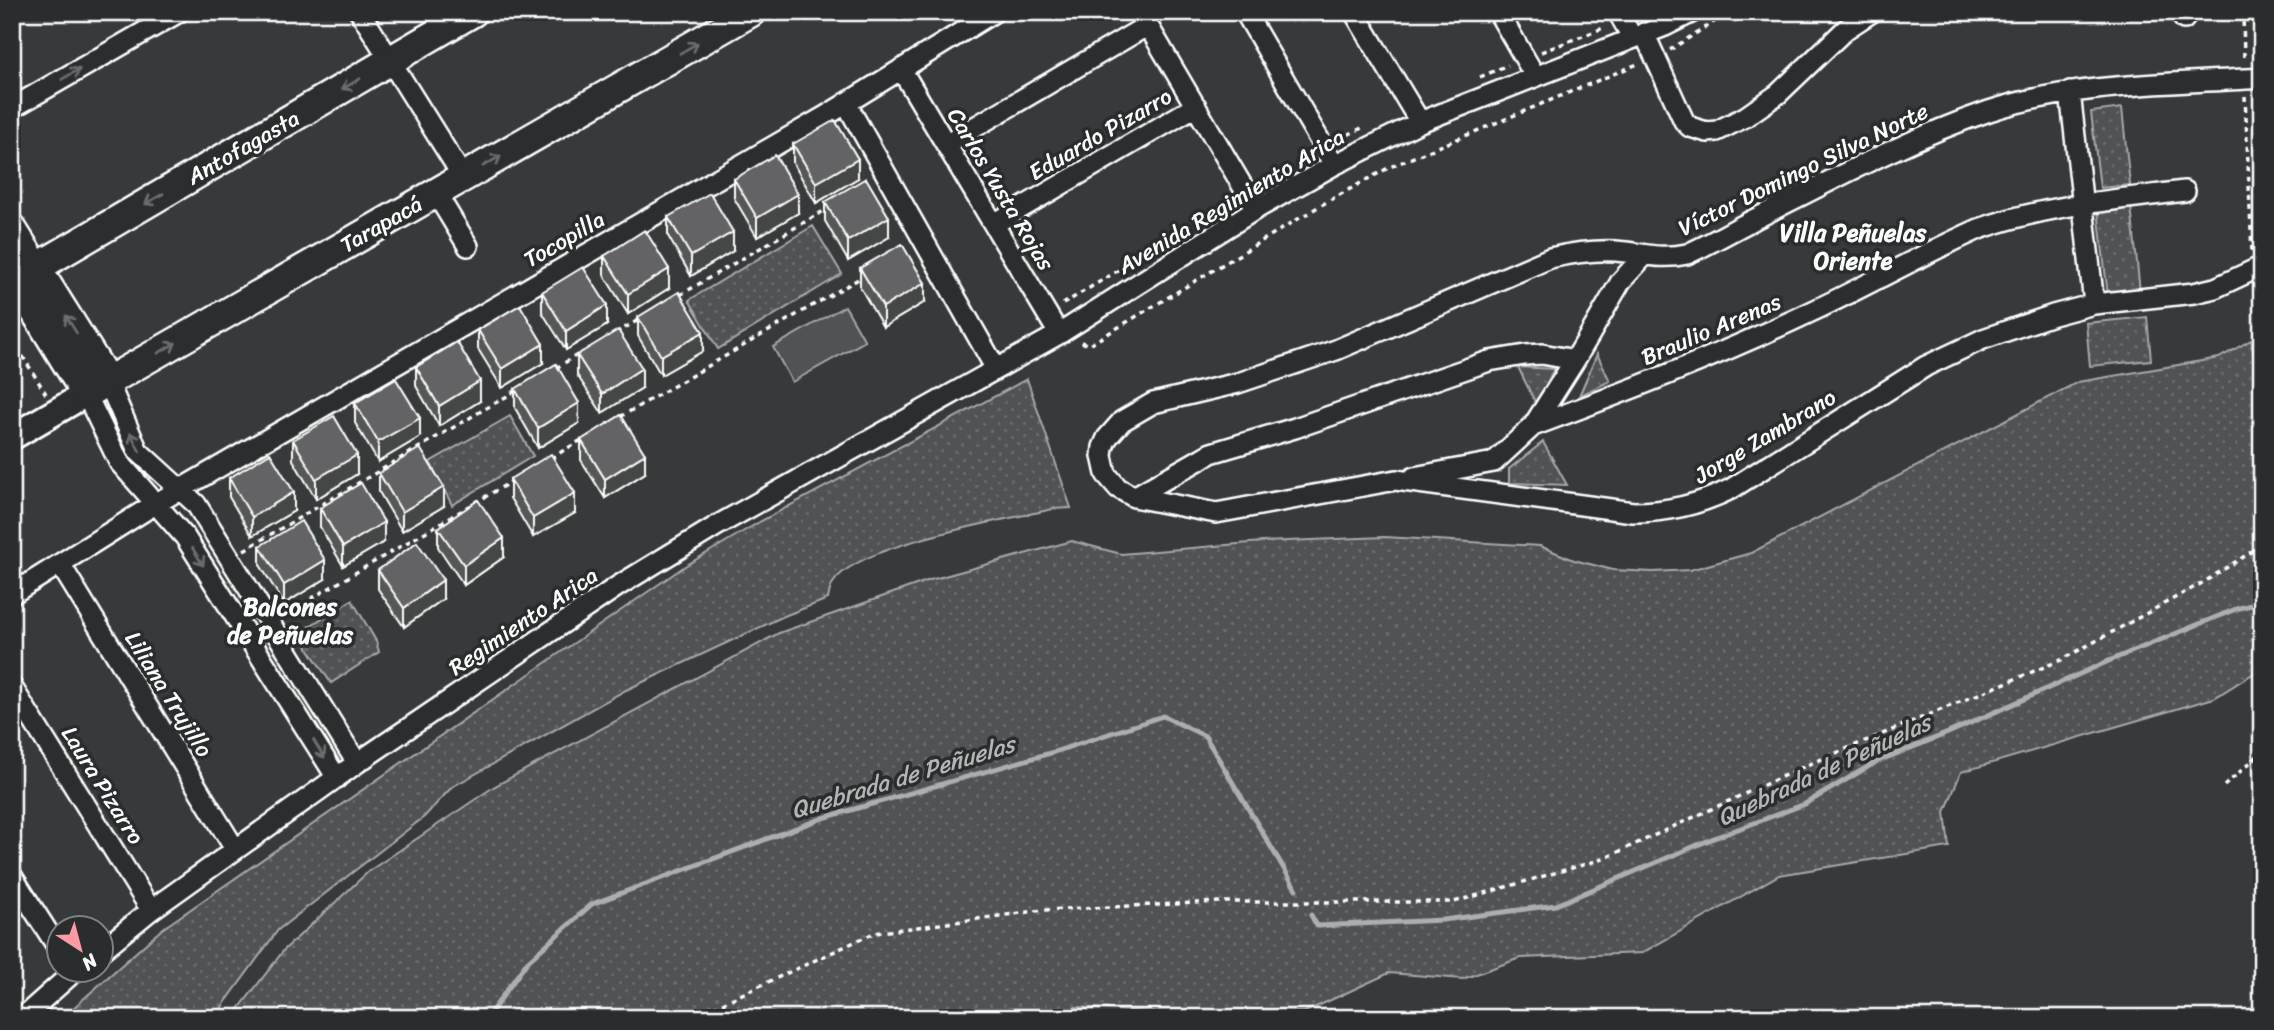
<svg xmlns="http://www.w3.org/2000/svg" width="2274" height="1030" viewBox="0 0 2274 1030" font-family="Sriracha,sans-serif">
<defs>
<pattern id="green-dots" width="8" height="8" patternUnits="userSpaceOnUse" patternTransform="scale(1.75)"><rect width="8" height="8" fill="#505354"/><path d="M2 2h.1M6 6h.1" fill="none" stroke="#6a6d6e" stroke-width="1.8" stroke-linecap="round"/></pattern>
</defs>
<rect width="100%" height="100%" fill="#373a3b"/>
<filter id="ink" filterUnits="userSpaceOnUse"><feTurbulence type="fractalNoise" baseFrequency=".0143" numOctaves="2"/><feDisplacementMap in="SourceGraphic" scale="14" xChannelSelector="R" yChannelSelector="G"/><feConvolveMatrix kernelMatrix="1 2 1 2 8 2 1 2 1" color-interpolation-filters="sRGB"/></filter>
<g filter="url(#ink)">
<path fill="url(#green-dots)" stroke="#a8a9aa" stroke-width="2" d="M2122,108L2130,185L2100,188L2091,112Z
M2131,206L2140,292L2108,296L2098,210Z
M813,226L842,274L718,349L689,300Z
M2147,317L2151,360L2090,366L2086,323Z
M2251,340L2262,398V668L2214,698L1961,772L1945,812L1949,847L1779,875L1642,953L1520,958L1463,979L1389,973L1305,1012L1206,1016L1076,1007L1048,1018H232L284,950L369,871L495,786L779,633L930,580L1072,541L1121,554L1262,542L1385,537L1540,546L1574,560L1613,570L1653,572L1690,570L1751,553L2078,382L2219,358Z
M1597,354L1610,381L1579,396Z
M1518,367L1554,369L1536,404Z
M1027,379L1071,508L1053,509C1006,520 856,544 833,583C830,587 829,594 828,599L784,616L626,690L452,787L424,817L278,930L214,1018H62L162,929L685,566L761,521Z
M510,416L533,456L452,505L430,462Z
M1543,442L1567,485L1509,483V469Z
M352,600L376,641L379,652L331,683L298,633Z"/>
<path fill="#505354" stroke="#a8a9aa" stroke-width="2" d="M845,306L865,341L792,382L773,347Z"/>
<g fill="none" stroke-linecap="round" stroke-linejoin="round">
<path stroke="#adaeaf" stroke-width="5" d="M1311,915L1317,926L1443,920L1556,905L1714,838L1805,804L1876,762L1948,733L2111,660L2236,609L2262,602
M487,1018L527,962L592,904L823,818L1054,752L1163,716L1205,736L1296,889"/>
<g stroke="#fff" stroke-width="24">
<path id="minor" d="M360,12L463,177
M1140,12L1256,209
M1245,12L1334,165
M1354,12L1420,122
M1498,12L1535,76
M1618,12L1632,37
M2184,19V12
M1644,33L1684,121L1690,127L1707,132L1717,131L1745,117L1778,94L1846,29L1872,12
M901,69L1059,334
M2262,78C2173,84 2074,83 1989,111C1907,139 1830,181 1753,220C1731,231 1710,244 1687,254C1660,260 1643,253 1616,251C1593,250 1572,253 1550,258L1336,350L1238,383L1153,403L1122,421L1107,438L1103,447L1102,456L1106,474L1118,488L1134,497L1216,513L1396,480L1633,512C1669,512 1699,505 1731,489L1926,366L1983,339L2053,315L2094,304L2194,293L2215,288L2262,266
M2070,92L2094,304
M846,103L996,369
M12,108L179,12
M946,144L1148,25
M436,193L468,246
M994,224L1196,106
M108,382L138,451L196,504L357,763
M86,394L119,462L185,537L337,778
M1533,426C1629,391 1723,354 1815,310C1870,284 1923,254 1979,229C2046,205 2115,200 2185,191
M1414,477L1494,462L1533,426L1575,360L1621,281L1644,256
M1134,497L1211,453L1295,428L1489,361L1525,355L1542,354L1575,360
M60,564L235,849
M12,594L155,504L824,117L994,12
M12,687L151,910
M12,876L60,951
M102,950L151,910L357,763L618,586L718,525L1059,334L1256,209L1334,165L1420,122L1665,26L1693,12
M22,1018L76,970"/>
</g>
<g stroke="#fff" stroke-width="30">
<path id="tertiary" d="M12,437L86,394"/>
</g>
<g stroke="#fff" stroke-width="33">
<path id="secondary" d="M12,229L108,382
M36,268L473,12
M12,274L86,394L751,12"/>
</g>
<path stroke="#fff" stroke-width="3.5" stroke-dasharray="5 5" stroke-linecap="butt" d="M2243,12L2244,60
M1670,50L1729,12
M1541,52L1606,27
M1480,77L1508,65
M2245,96L2252,253
M1339,139L1364,127
M12,196L20,208
M2255,288L2262,331
M680,295L827,209
M1063,304L1188,228
M616,333L640,319
M12,339L46,394
M1081,342L1089,345L1323,204L1390,167L1640,63
M556,368L582,352
M620,417L862,277
M551,458L583,439
M244,550L519,389
M285,614L514,480
M2224,786L2262,752
M696,1018L714,1007L874,933L1043,910L1219,902H1454L1603,859L1805,766L2061,660L2204,582L2262,545"/>
<use href="#minor" stroke="#2a2d2e" stroke-width="19"/>
<use href="#tertiary" stroke="#2a2d2e" stroke-width="24"/>
<use href="#secondary" stroke="#2a2d2e" stroke-width="28"/>
</g>
<path fill="#555657" stroke="#fff" stroke-width="2" d="M793,144L858,178L816,203L793,163Z
M734,179L798,213L757,237L734,198Z
M825,202L889,237L848,261L825,221Z
M668,217L733,251L691,276L668,236Z
M604,256L669,288L628,314L604,275Z
M860,268L925,302L883,327L860,287Z
M542,292L607,325L566,350L542,312Z
M638,317L703,351L661,375L638,336Z
M478,330L543,363L502,388L478,349Z
M577,355L642,388L602,413L577,375Z
M416,367L480,401L439,426L416,386Z
M515,389L579,423L538,448L515,408Z
M355,403L420,437L378,462L355,423Z
M293,440L357,474L316,499L293,460Z
M581,440L645,473L605,498L581,460Z
M379,473L444,506L402,531L379,492Z
M229,478L294,511L252,536L229,497Z
M510,479L575,513L533,537L510,498Z
M320,508L384,542L343,566L320,527Z
M438,528L504,557L464,585L438,547Z
M260,546L325,579L284,604L260,565Z
M378,570L443,599L404,627L378,589Z"/>
<path fill="#454647" stroke="#fff" stroke-width="2" d="M858,159V178L816,203V183Z
M798,194V213L757,237V218Z
M889,217V237L848,261V241Z
M733,232V251L691,276V256Z
M669,269V288L628,314V294Z
M925,283V302L883,327V307Z
M607,305V325L566,350V331Z
M703,332V351L661,375V356Z
M543,344V363L502,388V369Z
M642,368V388L602,413V394Z
M480,381V401L439,426V406Z
M579,403V423L538,448V428Z
M420,418V437L378,462V442Z
M645,454V473L605,498V479Z
M357,455V474L316,499V479Z
M444,487V506L402,531V512Z
M294,492V511L252,536V517Z
M575,493V513L533,537V518Z
M384,522V542L343,566V547Z
M504,538V557L464,585V565Z
M325,560V579L284,604V585Z
M443,580V599L404,627V608Z"/>
<path fill="#636465" stroke="#fff" stroke-width="2" d="M835,120L858,159L816,183L793,144Z
M775,155L798,194L757,218L734,179Z
M866,178L889,217L848,241L825,202Z
M710,193L733,232L691,256L668,217Z
M645,230L669,269L628,294L604,256Z
M902,244L925,283L883,307L860,268Z
M583,267L607,305L566,331L542,292Z
M679,292L703,332L661,356L638,317Z
M520,305L543,344L502,369L478,330Z
M618,330L642,368L602,394L577,355Z
M457,342L480,381L439,406L416,367Z
M556,364L579,403L538,428L515,389Z
M396,379L420,418L378,442L355,403Z
M621,415L645,454L605,479L581,440Z
M334,416L357,455L316,479L293,440Z
M420,448L444,487L402,512L379,473Z
M270,453L294,492L252,517L229,478Z
M551,454L575,493L533,518L510,479Z
M361,483L384,522L343,547L320,508Z
M478,500L504,538L464,565L438,528Z
M301,521L325,560L284,585L260,546Z
M417,542L443,580L404,608L378,570Z"/>
<defs><path id="oneway-shaft" d="M-6 0H5M1.5-3L5.5 0L1.5 3" fill="none" stroke-width="1.6" stroke-linecap="round" stroke-linejoin="round" transform="scale(1.75)"/></defs>
<g stroke="#6a6c6d">
<use href="#oneway-shaft" transform="translate(689 48) rotate(-30)"/>
<use href="#oneway-shaft" transform="translate(71 74) rotate(-30)"/>
<use href="#oneway-shaft" transform="translate(351 84) rotate(150)"/>
<use href="#oneway-shaft" transform="translate(492 161) rotate(-30)"/>
<use href="#oneway-shaft" transform="translate(154 199) rotate(150)"/>
<use href="#oneway-shaft" transform="translate(71 324) rotate(-122)"/>
<use href="#oneway-shaft" transform="translate(167 348) rotate(-30)"/>
<use href="#oneway-shaft" transform="translate(135 442) rotate(-117)"/>
<use href="#oneway-shaft" transform="translate(198 557) rotate(58)"/>
<use href="#oneway-shaft" transform="translate(319 749) rotate(58)"/>
</g>
</g>
<g text-anchor="middle" stroke-width="7" stroke-linejoin="round" paint-order="stroke">
<g font-size="23" fill="#fff" stroke="#2a2d2e">
<text transform="translate(1100 134) rotate(-30)" y="8">Eduardo Pizarro</text>
<text transform="translate(243 147) rotate(-30)" y="8">Antofagasta</text>
<text transform="translate(1803 169) rotate(-26)" y="8">Víctor Domingo Silva Norte</text>
<text transform="translate(1001 189) rotate(59)" y="8">Carlos Yusta Rojas</text>
<text transform="translate(1231 201) rotate(-31)" y="8">Avenida Regimiento Arica</text>
<text transform="translate(381 224) rotate(-30)" y="8">Tarapacá</text>
<text transform="translate(564 239) rotate(-30)" y="8">Tocopilla</text>
<text transform="translate(1711 329) rotate(-23)" y="8">Braulio Arenas</text>
<text transform="translate(1765 436) rotate(-31)" y="8">Jorge Zambrano</text>
<text transform="translate(523 621) rotate(-34)" y="8">Regimiento Arica</text>
<text transform="translate(169 694) rotate(58)" y="8">Liliana Trujillo</text>
<text transform="translate(103 785) rotate(58)" y="8">Laura Pizarro</text>
</g>
<g font-size="24" font-weight="bold" fill="#fff" stroke="#2a2d2e">
<text x="1853" y="241">Villa Peñuelas<tspan x="1853" dy="28">Oriente</tspan></text>
<text x="290" y="615">Balcones<tspan x="290" dy="28">de Peñuelas</tspan></text>
</g>
<g font-size="24" font-style="italic" fill="#b4b5b5" stroke="#2a2d2e">
<text transform="translate(1824 770) rotate(-25)" y="8">Quebrada de Peñuelas</text>
<text transform="translate(903 777) rotate(-17)" y="8">Quebrada de Peñuelas</text>
</g>
</g>
<rect width="2274" height="1030" fill="none" stroke="#2a2d2e" stroke-width="42"/>
<rect x="21" y="21" width="2232" height="988" fill="none" stroke="#fff" stroke-width="2.5" filter="url(#ink)"/>
<g transform="translate(80 949) rotate(144)"><circle r="33" fill="#2a2d2e" stroke="#7f8182" stroke-width="2"/>
<path d="M0-5L12 26L0 18L-12 26Z" fill="#ff9aa2"/>
<text y="-10" font-size="19" font-weight="bold" text-anchor="middle" fill="#ffffff">N</text>
</g>
</svg>
